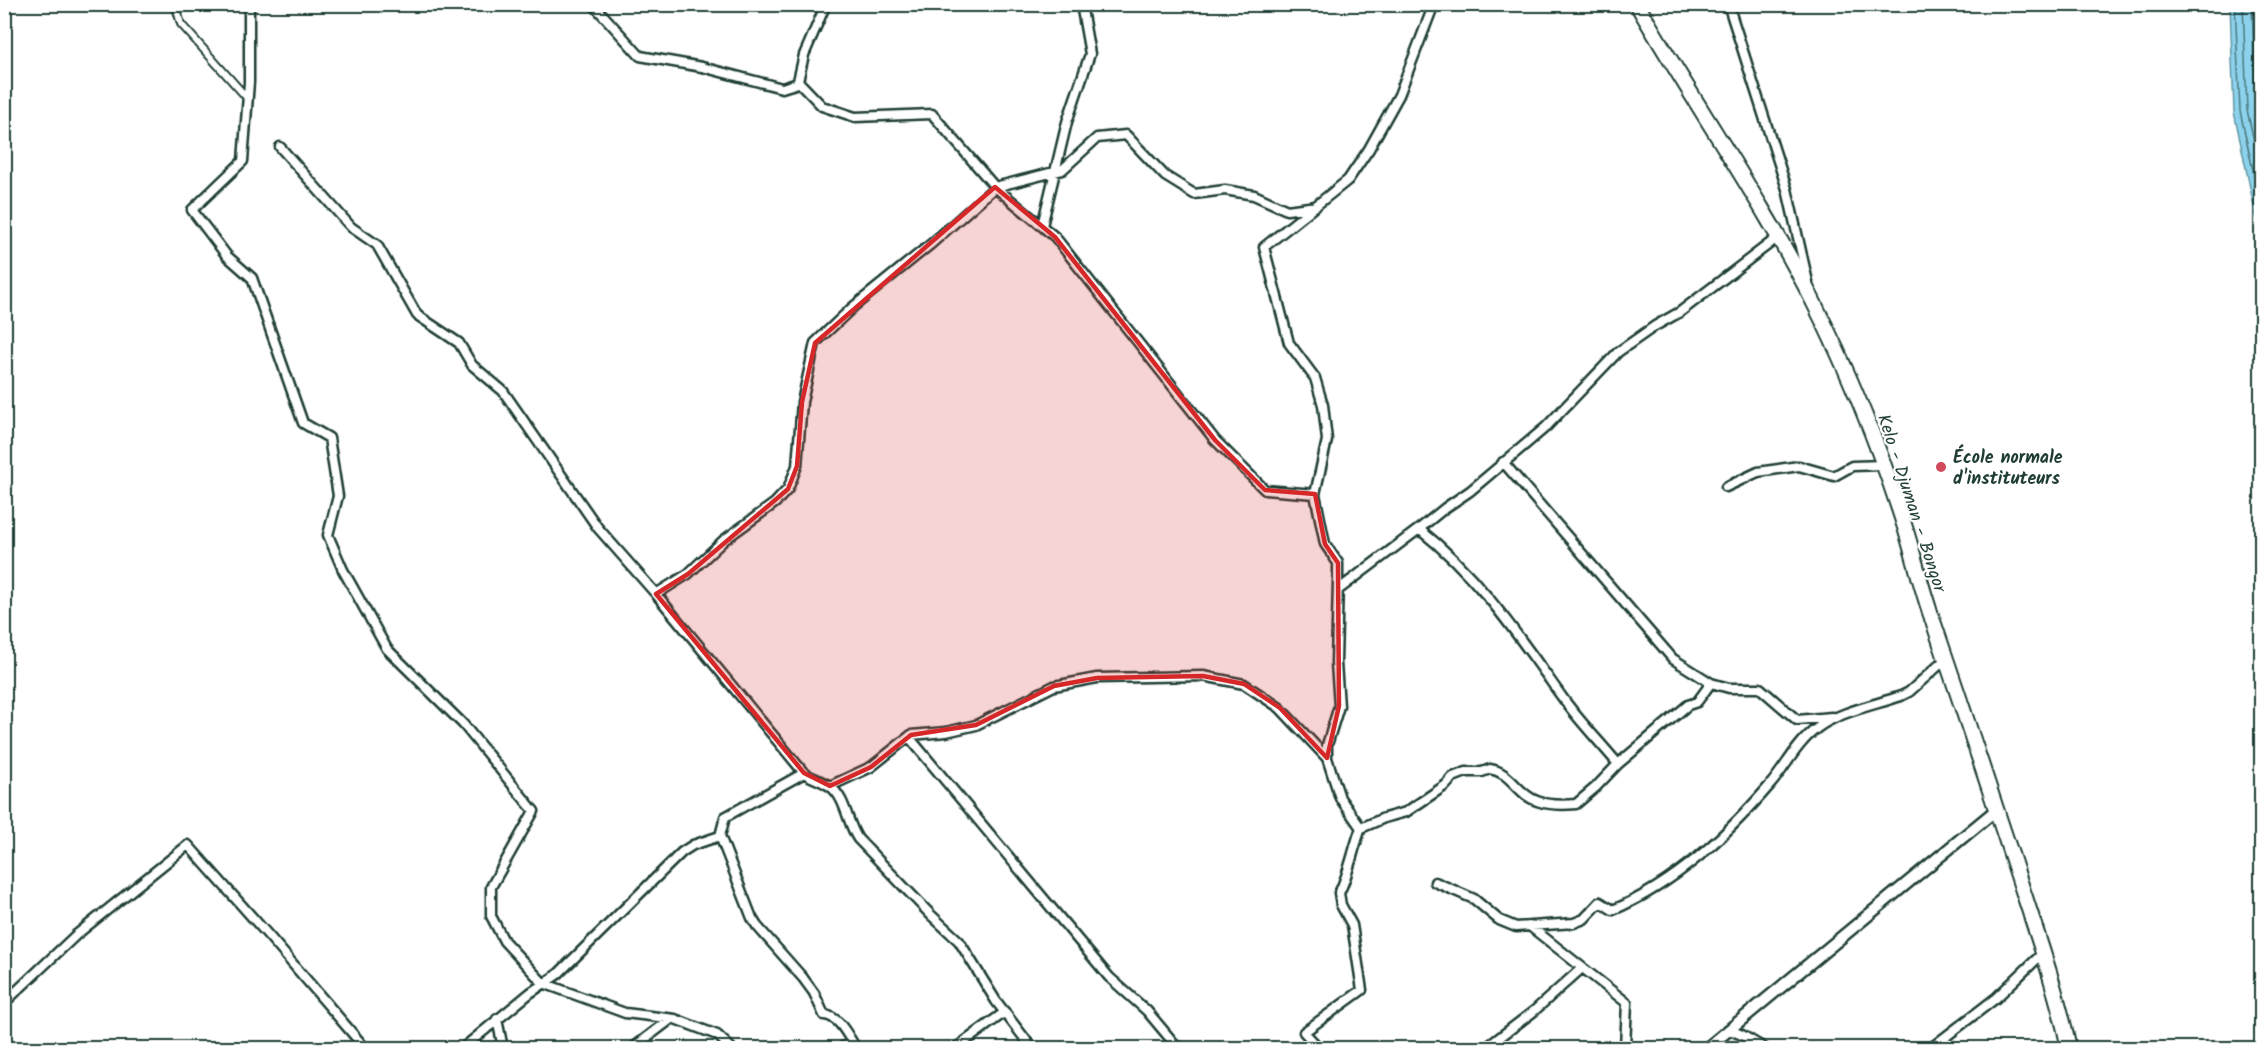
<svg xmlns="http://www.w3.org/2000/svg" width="2266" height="1053" viewBox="0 0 2266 1053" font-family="Kalam,sans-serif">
<rect width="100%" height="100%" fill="#fff"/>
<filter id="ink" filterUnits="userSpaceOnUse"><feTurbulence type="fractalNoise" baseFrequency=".0167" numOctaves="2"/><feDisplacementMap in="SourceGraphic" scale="12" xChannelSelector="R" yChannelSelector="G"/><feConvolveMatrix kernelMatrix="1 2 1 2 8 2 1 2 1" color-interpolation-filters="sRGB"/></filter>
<g filter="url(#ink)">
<path fill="#8cd2ed" stroke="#6096a3" stroke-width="1.5" d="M2230,5H2261V265L2258,225L2234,112Z"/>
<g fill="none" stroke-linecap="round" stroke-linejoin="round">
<path stroke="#4b797e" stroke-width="1.5" d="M2235,4L2240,111L2262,211
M2243,4L2247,110L2262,176
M2252,4L2256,109L2262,133"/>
<g stroke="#1f3d34" stroke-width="10">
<path id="pedestrian" d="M175,4L181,24L248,99"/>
</g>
<g stroke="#1f3d34" stroke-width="13">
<path id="minor" d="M249,4V82L243,161L192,210L227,256L252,278L303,423L329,438L338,496L328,535L343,570L387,649L463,724L534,811L491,887V916L504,941L543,983L625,1013L675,1019L717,1035L731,1048
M593,4L640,56L702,67L782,88L795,84
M1728,4L1787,189L1808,282
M280,147L351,227L377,245L417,315L459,343L472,365L503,391L598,528L656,594L804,773C812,778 823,781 831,787C846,799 847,823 858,839L931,915L959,941L996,1001L1032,1048
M995,187L1055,237L1215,440L1265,490L1315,494
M995,187L1062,170L1097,138L1126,135L1165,176L1194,194L1225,190L1254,195L1287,210L1316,206
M1042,226L1067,122L1090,54L1081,4
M1503,462L1673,659L1711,683
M1726,487L1758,472L1799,466L1834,476L1852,466L1884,465
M1419,529L1445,508L1470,491L1546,427L1618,352L1655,326L1680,312L1777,238
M1338,590L1419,529C1478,575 1519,637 1562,697C1579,721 1600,742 1618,764
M656,594L688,574L724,540L775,503L788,489L797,466L802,402L815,343L853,307L931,244L995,187L932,114L855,117L822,106L798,81L804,55L826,4
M909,737L1109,977L1147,1011L1178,1048
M804,773L725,817L720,836L752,918L757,926L803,978L814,993L824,1015C840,1016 848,1037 856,1048
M830,786L871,767L911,735L946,732L976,725L1054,686L1097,678L1203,676L1244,684L1280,708L1327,758
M1361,828L1384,818L1406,812L1446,785L1453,777L1466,772H1482L1490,769C1511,772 1518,795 1537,801C1548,805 1565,805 1576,804L1596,787L1618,764L1688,705L1697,702L1711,683L1729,688H1760L1797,720L1832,717
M1435,882L1474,899L1499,920L1516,927L1574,923L1584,919L1600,902L1613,910C1676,883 1726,836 1770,785C1785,768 1797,743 1816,729C1837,712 1875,705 1901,696L1909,692L1946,659
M1531,927L1627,1003L1625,1048
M4,1003L76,935L188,845L268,935L365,1048
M497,1019L503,1048
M1730,1030L1742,1035L1764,1048
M463,1048L530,993L558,974L682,852L693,845L720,836
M633,1048L671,1019
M841,1048L851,1042
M956,1048L1005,1012
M1319,1048L1304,1032L1362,990L1352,925L1341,905L1339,893C1349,874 1353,849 1361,828L1340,798L1327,758V745L1339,706L1336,663L1338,580V563L1325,544L1315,494L1327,440L1323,405L1315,378L1289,343L1264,247L1348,180L1369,149L1399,95L1434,4
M1486,1048L1534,1011L1582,968
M1931,1048L1996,998L2043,953"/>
</g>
<g stroke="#1f3d34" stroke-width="15">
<path id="tertiary" d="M1707,1048L1996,810"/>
</g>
<g stroke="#1f3d34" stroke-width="18">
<path id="trunk" d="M1637,4C1694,103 1760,197 1812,299C1847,368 1877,441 1901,515C1913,551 1921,588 1934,624C1961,702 1986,779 2012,857C2032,920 2055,983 2069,1048"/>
</g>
<use href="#pedestrian" stroke="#fff" stroke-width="6"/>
<use href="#minor" stroke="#fff" stroke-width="8"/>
<use href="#tertiary" stroke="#fff" stroke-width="10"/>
<use href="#trunk" stroke="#fff" stroke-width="14"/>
</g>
</g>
<path fill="#d62828" fill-opacity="0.2" stroke="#d62828" stroke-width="4.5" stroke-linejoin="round" d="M995,187L1055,237L1215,440L1265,490L1315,494L1325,544L1338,563L1339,706L1327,758L1280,708L1244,684L1203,676L1097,678L1054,686L976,725L911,735L871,767L830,786L804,773L656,594L688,574L788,489L797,466L802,402L815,343Z"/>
<circle fill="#d1495b" stroke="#fff" stroke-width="2" cx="1941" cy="467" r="6"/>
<g text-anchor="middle" stroke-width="4.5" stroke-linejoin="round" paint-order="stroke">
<g font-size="18" font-weight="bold" fill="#1f3d34" stroke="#fff" text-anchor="start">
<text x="1953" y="463">École normale<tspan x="1953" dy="21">d'instituteurs</tspan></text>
</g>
<g font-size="18" fill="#1f3d34" stroke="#fff">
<text transform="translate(1912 503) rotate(72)" y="6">Kelo - Djuman - Bongor</text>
</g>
</g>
<rect width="2266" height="1053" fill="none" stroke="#fff" stroke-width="24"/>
<rect x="12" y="12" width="2242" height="1029" fill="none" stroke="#1f3d34" stroke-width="2" filter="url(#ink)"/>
</svg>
